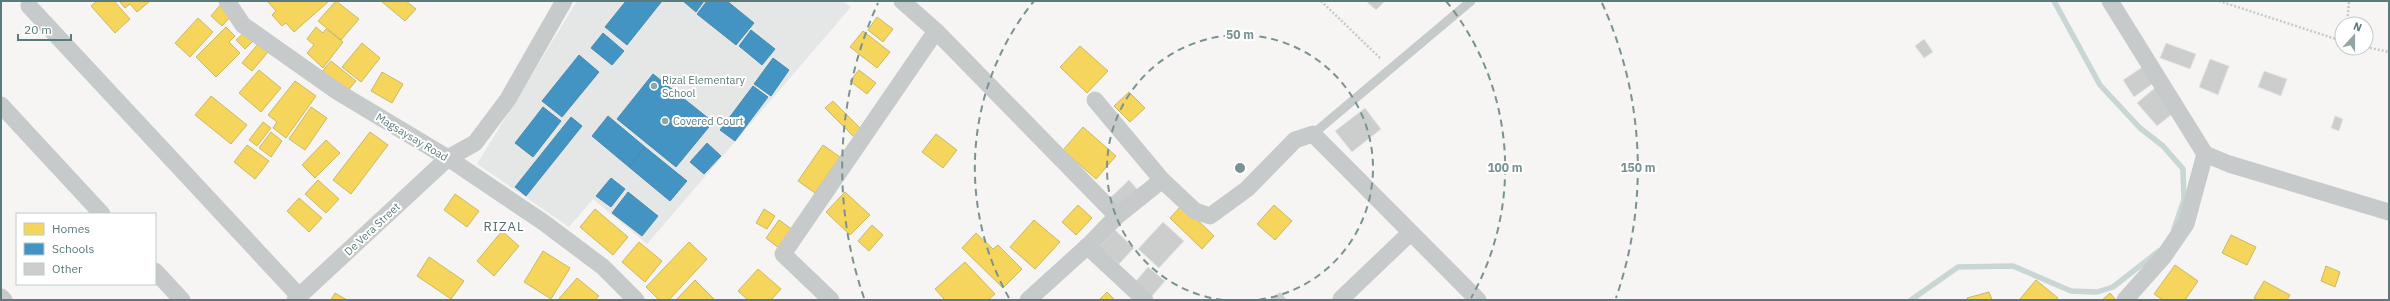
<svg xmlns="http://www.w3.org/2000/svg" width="2390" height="301" viewBox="0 0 2390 301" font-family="'IBM Plex Sans',sans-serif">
<rect width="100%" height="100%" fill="#f6f5f4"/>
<path fill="#e5e7e6" d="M577,1H842L851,7L647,244L593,199L569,227L477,164Z"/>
<path fill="#f6d55c" stroke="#c8ba65" d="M97,1H114L130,19L115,33L91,6Z
M119,1H150L137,12L130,4L125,8Z
M270,1H329L294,32L286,23L282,26L272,15L276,11L268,2Z
M336,1L359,19L341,40L318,21Z
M381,1H406L416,9L405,21Z
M221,4L232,15L222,26L211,16Z
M877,17L893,29L883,42L868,30Z
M198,18L213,32L190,57L175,43Z
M226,27L235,36L229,42L240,53L216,77L196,57Z
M316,27L323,33L326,29L343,42L323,68L307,53L314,45L307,39Z
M246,31L254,40L245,49L236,40Z
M863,31L890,52L877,68L850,47Z
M362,43L380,58L361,82L342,67Z
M258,44L268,52L252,71L242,63Z
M1080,46L1108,71L1087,93L1060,67Z
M331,61L356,81L345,94L320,74Z
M259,70L281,88L261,112L239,93Z
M859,70L876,83L867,94L850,81Z
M382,72L403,84L392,103L371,91Z
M295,81L316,96L286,138L273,128L277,122L268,115Z
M1129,92L1145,108L1130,122L1114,106Z
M211,96L247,125L231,144L195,115Z
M833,101L863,131L855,138L825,108Z
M311,107L327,118L305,150L289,139Z
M263,122L271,128L257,146L249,140Z
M1083,127L1116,156L1096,179L1063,150Z
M271,132L282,141L271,157L259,148Z
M370,132L388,145L351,194L333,180Z
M936,134L957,150L943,168L922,152Z
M326,140L340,153L315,178L302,165Z
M247,145L269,161L255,179L234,162Z
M823,145L840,157L815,193L798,181Z
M318,180L339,199L326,213L305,194Z
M845,192L870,215L850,235L826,212Z
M455,194L479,211L467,227L444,210Z
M299,198L322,218L309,232L287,211Z
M1078,205L1092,218L1076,235L1062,222Z
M1182,205L1214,236L1202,249L1170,218Z
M1274,205L1292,221L1275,240L1257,224Z
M595,209L628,237L613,255L580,227Z
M764,209L775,216L767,229L756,223Z
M779,220L793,230L780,249L766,238Z
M1034,220L1060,242L1035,269L1010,247Z
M872,225L883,235L869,251L858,241Z
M502,231L519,246L494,276L477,261Z
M976,233L993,249L998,245L1022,269L1003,288L962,248Z
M2231,235L2256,247L2247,265L2222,253Z
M639,242L662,261L645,282L622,262Z
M689,242L707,259L669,300H659L646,287Z
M543,251L570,268L551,299L524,282Z
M429,257L464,281L451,299L417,276Z
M965,262L995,294L988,300H945L935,289Z
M2175,265L2198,281L2185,300H2163L2154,294Z
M2326,266L2340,272L2335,287L2321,281Z
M758,269L781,289L771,300H748L738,291Z
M577,278L599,296L595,300H558Z
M695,280L715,300H676Z
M2036,280L2058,298L2056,300H2019Z
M2264,281L2290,295L2287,300H2259L2254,298Z
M1107,292L1115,300H1099Z
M1989,292L1992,300H1968L1967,298Z
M335,293L347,300H331Z
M2110,293L2116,300H2102Z"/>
<path fill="#4393c3" stroke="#4a8cad" d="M626,1H662L627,45L605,27Z
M683,1H704L696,12Z
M707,1H727L754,23L736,45L697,14Z
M751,30L775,49L762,65L739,46Z
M603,33L624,51L612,65L591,48Z
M579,55L599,72L562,117L542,101Z
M773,58L789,70L771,96L754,84Z
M653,74L713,122L676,167L617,119Z
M753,86L768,97L735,141L720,130Z
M543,107L561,121L533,157L515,143Z
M608,116L645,147L629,167L592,136Z
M571,117L582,126L526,196L515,187Z
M707,143L721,156L704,174L690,162Z
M645,147L687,181L670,201L629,167Z
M611,178L625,189L611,207L596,196Z
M628,192L658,216L642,236L612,213Z"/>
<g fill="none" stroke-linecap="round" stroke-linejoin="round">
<path stroke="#c8d6d4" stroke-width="5.5" d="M2054,1L2100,85L2140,128L2163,146L2183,169L2184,200L2174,229
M1911,300L1958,267L2013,266L2071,291L2097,292L2113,287L2159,251"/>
</g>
<path fill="#cccece" stroke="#e5e4e4" d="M1368,1H1385L1376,10L1367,2Z
M1924,39L1933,52L1924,58L1915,46Z
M2166,43L2196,54L2190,69L2160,58Z
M2210,59L2229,66L2218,95L2199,87Z
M2144,66L2155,82L2134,97L2123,80Z
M2264,71L2287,79L2281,96L2258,87Z
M2156,87L2176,111L2157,126L2137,103Z
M1365,108L1381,129L1352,152L1335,131Z
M2335,116L2343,119L2339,131L2331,128Z
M1129,180L1140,192L1121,210L1110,198Z
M1163,222L1184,241L1159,268L1138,249Z
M1115,230L1134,248L1119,264L1099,247Z
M1148,267L1165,281L1152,296L1136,281Z
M1280,292L1287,300H1270Z"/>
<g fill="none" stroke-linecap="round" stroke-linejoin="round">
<path stroke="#c6c9c9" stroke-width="2.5" stroke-dasharray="2 2" stroke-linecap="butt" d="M1321,1L1381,59
M2219,1L2342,41
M2347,24L2349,1
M2366,47L2389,52"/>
<path stroke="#c7caca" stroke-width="9" d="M1313,134L1471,1"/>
<path stroke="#c7caca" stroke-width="17" d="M227,1L243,25L338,92L448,158L543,222L603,267L636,300
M902,1L936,31L1117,216
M2110,1L2205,154L2229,164L2389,212
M29,6L299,296
M1,105L102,214
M1162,180L1195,211L1210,216L1247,189L1295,140L1313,134L1478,300
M1087,246L1145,300
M155,271L182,300
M1,297L4,300
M1341,299L1410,233
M295,300L448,158L475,143L508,99L564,1
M831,300L783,254L936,31
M1028,300L1091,243L1117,216L1162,180L1095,100
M2125,300L2164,256L2186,224L2205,154"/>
</g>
<g fill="none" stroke="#799292" stroke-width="2" stroke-dasharray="7 5">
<path d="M1223 300A133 133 0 1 1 1257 300"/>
<path d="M1009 298A265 265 0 0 1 1034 1M1446 1A265 265 0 0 1 1471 298"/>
<path d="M864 298A398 398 0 0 1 878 3M1602 3A398 398 0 0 1 1616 298"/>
</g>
<g fill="#91a5a5" stroke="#fff" stroke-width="1.5">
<circle cx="654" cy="86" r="4"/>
<circle cx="665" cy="121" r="4"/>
</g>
<g text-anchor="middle" stroke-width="4" stroke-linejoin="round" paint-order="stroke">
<g font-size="11" fill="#5b7a7b" stroke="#fff" text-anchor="start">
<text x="662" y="84">Rizal Elementary<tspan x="662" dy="13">School</tspan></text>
<text x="673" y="125">Covered Court</text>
</g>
<g font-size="11" fill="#5b7a7b" stroke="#fff">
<text transform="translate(412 137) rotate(31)" y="4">Magsaysay Road</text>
<text transform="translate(372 229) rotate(-43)" y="4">De Vera Street</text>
</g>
<g font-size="13" letter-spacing="1" fill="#526a6b" stroke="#fff">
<text x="504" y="231">RIZAL</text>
</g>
</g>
<circle cx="1240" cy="168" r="6" fill="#799292" stroke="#fff" stroke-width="2"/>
<g font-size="12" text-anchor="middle" font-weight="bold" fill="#799292" stroke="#fff" stroke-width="4" stroke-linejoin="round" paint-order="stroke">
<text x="1240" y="39">50 m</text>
<text x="1505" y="172">100 m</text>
<text x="1638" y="172">150 m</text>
</g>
<rect width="2390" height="301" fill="none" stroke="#5b7a7b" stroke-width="4"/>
<rect x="16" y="213" width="140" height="72" fill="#ffffff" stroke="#bdcaca"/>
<rect x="24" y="223" width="20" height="12" fill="#f6d55c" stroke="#bdcaca"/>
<text x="52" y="233" font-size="12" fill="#5b7a7b">Homes</text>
<rect x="24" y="243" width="20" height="12" fill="#4393c3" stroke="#bdcaca"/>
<text x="52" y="253" font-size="12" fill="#5b7a7b">Schools</text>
<rect x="24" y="263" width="20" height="12" fill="#cccece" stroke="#bdcaca"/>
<text x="52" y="273" font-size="12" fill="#5b7a7b">Other</text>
<g transform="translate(2354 36) rotate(21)"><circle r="19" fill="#ffffff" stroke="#bdcaca"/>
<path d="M0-3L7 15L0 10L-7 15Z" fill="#91a5a5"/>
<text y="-6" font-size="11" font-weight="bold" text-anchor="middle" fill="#5b7a7b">N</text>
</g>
<path d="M18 34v6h53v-6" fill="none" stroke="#5b7a7b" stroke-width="2"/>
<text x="24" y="34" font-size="12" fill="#5b7a7b" stroke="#ffffff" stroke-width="3" paint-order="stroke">20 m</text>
</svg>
